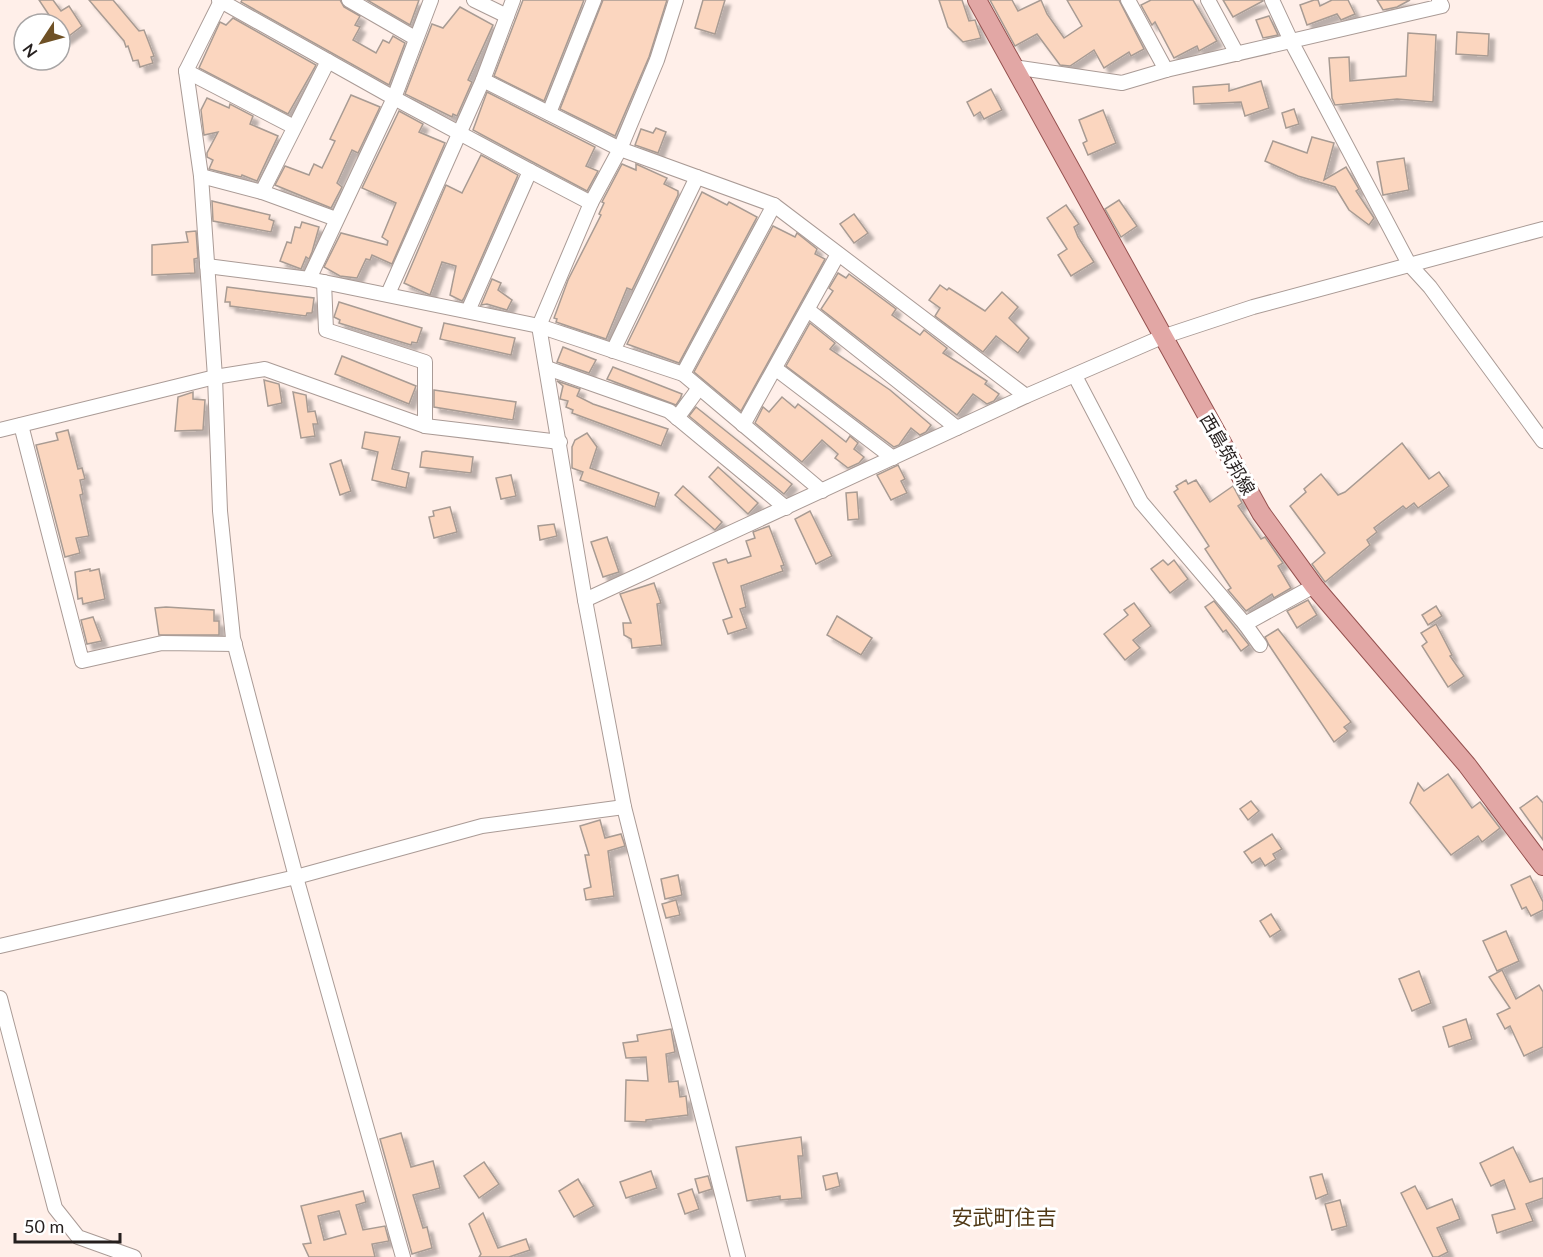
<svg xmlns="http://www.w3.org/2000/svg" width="1543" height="1257" font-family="Lato,'Noto Sans JP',sans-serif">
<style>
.building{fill:#fbd6bf;stroke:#a89b93;stroke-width:1.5;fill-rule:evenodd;filter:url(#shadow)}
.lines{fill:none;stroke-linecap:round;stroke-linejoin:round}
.minor-casing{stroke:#aa9b96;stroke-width:16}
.major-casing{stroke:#94514f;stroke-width:20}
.minor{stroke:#fff;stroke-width:14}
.major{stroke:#e2a7a5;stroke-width:18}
.labels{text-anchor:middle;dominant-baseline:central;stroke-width:6;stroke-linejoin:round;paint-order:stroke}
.street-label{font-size:18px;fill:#251f1e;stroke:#fff}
.quarter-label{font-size:21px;fill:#503815;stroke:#fff}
</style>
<defs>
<filter id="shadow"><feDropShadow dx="5.5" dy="5.5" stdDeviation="1.5" flood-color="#0004"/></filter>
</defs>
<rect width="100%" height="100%" fill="#ffefe9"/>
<g class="building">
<polygon points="39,0 53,0 61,11 69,6 82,26 65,39 60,31 60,24 55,24"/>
<polygon points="89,0 113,0 139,31 144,30 154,56 151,57 153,63 140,67 138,60 133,61 128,46 126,47 124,41"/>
<polygon points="242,0 340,0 344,7 360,16 355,25 360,27 353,40 376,53 383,40 389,43 393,36 405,43 389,85 241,2"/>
<polygon points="367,0 419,0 410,25"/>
<polygon points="523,0 584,0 544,101 494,76"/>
<polygon points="603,0 667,0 649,57 615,136 560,109"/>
<polygon points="703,0 725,0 715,34 695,28"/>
<polygon points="939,0 962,0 969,21 975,20 981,38 963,42 948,27"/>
<polygon points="990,0 1012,0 1018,11 1041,0 1047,14 1064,38 1082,26 1067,0 1119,0 1144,49 1131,56 1129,52 1104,68 1094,50 1070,66 1060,65 1037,34 1015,46"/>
<polygon points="1151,0 1193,0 1217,41 1199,51 1197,46 1174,58 1155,22 1152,25 1141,5"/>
<polygon points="1223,0 1263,0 1263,1 1233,17"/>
<polygon points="1314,0 1318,0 1320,6 1332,0 1348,0 1355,14 1341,20 1337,14 1307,25 1300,5"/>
<polygon points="1377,0 1410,0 1397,7 1383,10"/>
<polygon points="460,7 493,25 468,80 472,82 457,116 453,114 452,117 405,94 432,24 443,28"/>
<polygon points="1269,16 1278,35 1263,38 1256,20"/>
<polygon points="233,18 316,65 288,114 199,68 220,22 226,25"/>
<polygon points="1457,32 1489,34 1488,56 1456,54"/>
<polygon points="1408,33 1436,35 1433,102 1397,99 1335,105 1332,98 1329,58 1349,57 1350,81 1406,76"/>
<polygon points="1261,81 1269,108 1245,116 1241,102 1194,104 1193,87 1229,84 1229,91"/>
<polygon points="991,89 1002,110 984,119 980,112 974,116 967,102"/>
<polygon points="487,92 595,147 586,166 598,171 587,191 473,130"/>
<polygon points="351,95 380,107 358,153 352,150 337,183 342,187 331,208 275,185 285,166 309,175 314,164 322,168 335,141 330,139"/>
<polygon points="207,98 229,108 230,104 253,116 250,124 278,136 257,181 242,175 241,177 209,169 213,160 207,157 207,153 218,132 204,135 201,110"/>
<polygon points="1294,109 1299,124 1286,128 1282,113"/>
<polygon points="1103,110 1116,143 1088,155 1083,143 1087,141 1079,120"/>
<polygon points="399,111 423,124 419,132 445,143 392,264 372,255 370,260 366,259 357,278 340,276 324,267 341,233 387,245 388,241 382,237 396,203 362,188"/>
<polygon points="656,128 666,132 658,153 635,145 641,129 653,133"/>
<polygon points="1312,137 1334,143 1324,180 1346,167 1359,189 1356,191 1374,218 1369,225 1349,210 1335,187 1298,176 1265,161 1273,141 1307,153"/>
<polygon points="481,155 518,175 464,298 462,301 450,295 456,266 442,262 430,295 404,283 446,185 462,193"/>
<polygon points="1404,158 1409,190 1383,195 1377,162"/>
<polygon points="622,164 636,170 636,164 667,178 664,184 678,191 678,195 632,290 627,288 606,339 556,322 557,319 554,318 568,280 601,215 599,214 604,203 602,202"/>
<polygon points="702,192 727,205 729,202 757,217 679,363 627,344"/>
<polygon points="1119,200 1137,226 1121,237 1105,209"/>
<polygon points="212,201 270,215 269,219 274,221 271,232 213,221"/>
<polygon points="1066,205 1079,224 1074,227 1078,237 1094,262 1071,276 1058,255 1067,249 1047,218"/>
<polygon points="854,214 868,233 854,243 840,224"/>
<polygon points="302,222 319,227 312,252 309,259 306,257 301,269 280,261 287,242 291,243 295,227 300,228"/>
<polygon points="773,226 795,237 797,233 817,249 815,254 825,259 741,411 694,372"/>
<polygon points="196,231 198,258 194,259 195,273 152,275 152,245 188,242 186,232"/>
<polygon points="838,273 846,278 849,274 896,309 892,315 920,335 924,330 947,348 943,353 987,381 985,384 999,394 994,401 987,404 973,394 957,415 821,309 833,291 829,288"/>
<polygon points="492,279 501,283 498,290 512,300 507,310 487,304 481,305"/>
<polygon points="940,285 947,290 949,288 985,311 1002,292 1018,307 1009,318 1029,338 1018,353 996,336 983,352 935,316 940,308 929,300"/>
<polygon points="227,287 314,298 312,313 307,313 306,316 230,306 230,302 225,302"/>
<polygon points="339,302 422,328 417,343 412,342 411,345 339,323 340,320 334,317"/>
<polygon points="444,323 515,338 511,355 440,339"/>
<polygon points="810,323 835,343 830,349 890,390 931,425 926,432 920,435 911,428 899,445 894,447 786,366"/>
<polygon points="563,347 596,360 589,373 557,362"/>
<polygon points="342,356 416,386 409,404 335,374"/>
<polygon points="613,367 682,394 680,399 676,405 607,379"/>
<polygon points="264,380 279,384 282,403 268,406"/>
<polygon points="557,381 580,389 577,396 593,404 668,429 661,446 572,413 573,410 566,407 568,401 560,399 563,386"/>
<polygon points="434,390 516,402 513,420 434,407"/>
<polygon points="193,392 193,399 205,400 203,430 175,431 178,397"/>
<polygon points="293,392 306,395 308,412 315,411 318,424 313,424 315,436 301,438"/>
<polygon points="782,397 795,408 798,404 846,442 850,436 858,443 854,449 864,457 859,463 848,468 835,458 838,454 822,440 802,462 755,423 763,407 769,412"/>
<polygon points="696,407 792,484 784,494 689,416"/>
<polygon points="68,430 78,469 82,468 85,479 80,480 83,494 80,495 89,536 76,538 80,553 65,557 36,445 58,440 56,433"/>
<polygon points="365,432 400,437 392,469 409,473 406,488 372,480 378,452 362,448"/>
<polygon points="587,433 597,447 590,468 659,493 655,507 580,480 583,472 572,468 572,447 575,440"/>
<polygon points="1402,443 1429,479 1439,472 1449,486 1418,508 1414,503 1406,509 1403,506 1374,528 1377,532 1367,540 1370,545 1325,582 1312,564 1325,553 1290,506 1306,492 1304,489 1321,474 1338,495 1345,492"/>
<polygon points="426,451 473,457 471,473 420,467 422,452"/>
<polygon points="341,460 351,491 340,495 330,464"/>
<polygon points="898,465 905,479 901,481 907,493 891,500 877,475"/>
<polygon points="718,467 758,503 748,514 709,477"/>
<polygon points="511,475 516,496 501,499 496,478"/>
<polygon points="1186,480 1188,484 1196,480 1210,502 1233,486 1242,503 1238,506 1261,539 1265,537 1283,563 1278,566 1291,588 1274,598 1272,594 1246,611 1228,590 1231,588 1205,549 1209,546 1174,492 1178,489 1176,486"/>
<polygon points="683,486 722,522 715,530 675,495"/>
<polygon points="857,492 859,519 848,520 846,493"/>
<polygon points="450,507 457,532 434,538 429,517 434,516 433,511"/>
<polygon points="810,511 832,556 816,564 795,519"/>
<polygon points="554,524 557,536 540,540 538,526"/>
<polygon points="769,526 784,565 781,566 783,571 741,586 746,607 740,609 747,628 728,634 723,620 732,617 713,563 726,559 728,563 751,556 746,541 755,538 753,532"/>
<polygon points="607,537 619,572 603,577 591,542"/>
<polygon points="1163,560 1168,565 1174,560 1188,579 1170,593 1151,569"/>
<polygon points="90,569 90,571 99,569 105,599 83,604 82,598 78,599 75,572"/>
<polygon points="654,583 661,603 657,604 662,645 632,648 631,639 624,635 623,623 631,623 620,594"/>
<polygon points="1308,600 1317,615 1297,628 1287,611"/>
<polygon points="1214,601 1249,645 1241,651 1226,630 1223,632 1205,607"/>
<polygon points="1134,603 1151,626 1133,640 1140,648 1125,660 1104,634 1128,615 1124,610"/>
<polygon points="1436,606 1442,616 1428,625 1422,615"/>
<polygon points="166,607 214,610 214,621 219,621 219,635 159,635 155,608"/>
<polygon points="837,616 872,638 861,655 827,635"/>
<polygon points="93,617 102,641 87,644 81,620"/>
<polygon points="1436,624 1452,655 1450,656 1464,676 1448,687 1422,646 1427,642 1421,633"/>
<polygon points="1278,629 1351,722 1344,727 1348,731 1334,742 1269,645 1265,637"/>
<polygon points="1448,774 1472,808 1480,802 1500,828 1482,842 1478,836 1451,855 1410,803 1418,783 1424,791"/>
<polygon points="1537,796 1543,803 1543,840 1520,808"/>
<polygon points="1251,801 1259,811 1248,820 1240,809"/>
<polygon points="600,820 605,838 621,834 625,846 608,851 614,896 586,900 584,889 591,887 585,855 589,855 580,826"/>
<polygon points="1272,834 1282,849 1273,854 1276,859 1265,866 1260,858 1252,863 1244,852"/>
<polygon points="678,875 682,895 665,899 661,879"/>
<polygon points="1530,876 1543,902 1543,910 1531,916 1526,907 1522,909 1511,885"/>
<polygon points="676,900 680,915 666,918 662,904"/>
<polygon points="1271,914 1281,930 1270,937 1260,921"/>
<polygon points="1506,931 1519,961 1497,971 1483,941"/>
<polygon points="1502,970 1516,999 1539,985 1543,992 1543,1047 1524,1056 1510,1026 1505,1029 1497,1014 1510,1008 1489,977"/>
<polygon points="1419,971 1431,1003 1412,1011 1399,979"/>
<polygon points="1466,1019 1472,1039 1449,1047 1443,1027"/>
<polygon points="671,1029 675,1052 666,1054 669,1082 678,1081 680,1097 686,1096 688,1115 646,1120 646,1122 625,1121 626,1080 648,1081 646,1057 626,1058 623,1043 638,1041 637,1035"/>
<polygon points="401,1133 411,1167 433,1161 440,1188 413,1195 423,1228 427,1227 432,1248 412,1254 380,1139"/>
<polygon points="801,1137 803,1156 798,1156 802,1198 780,1200 780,1196 747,1201 736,1147"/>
<polygon points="1513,1147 1530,1182 1543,1178 1543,1198 1526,1204 1533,1221 1497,1233 1492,1215 1515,1209 1504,1180 1491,1186 1480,1163"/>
<polygon points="484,1162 499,1184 479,1198 464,1176"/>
<polygon points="651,1171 657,1188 626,1198 620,1182"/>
<polygon points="837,1173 840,1186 826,1190 823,1176"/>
<polygon points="1322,1174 1328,1194 1316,1199 1310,1177"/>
<polygon points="708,1176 712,1189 699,1193 695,1179"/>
<polygon points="578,1179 594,1206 574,1217 559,1191"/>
<polygon points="1415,1186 1427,1209 1452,1199 1460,1219 1437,1228 1448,1252 1438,1257 1433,1257 1401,1193"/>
<polygon points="692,1189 699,1209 685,1214 678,1194"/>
<path d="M363,1191l3,11 -10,3 7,25 22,-4 4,15 -17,3 3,13h-66l-6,-13 8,-1 -10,-37zM339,1211l7,23 -22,6 -6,-24z"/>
<polygon points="1340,1200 1347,1226 1332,1230 1325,1204"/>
<polygon points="483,1213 498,1248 526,1239 530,1250 509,1257 479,1257 481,1254 469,1224"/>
</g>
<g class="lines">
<defs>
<g id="minor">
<polyline points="219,0 394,98 530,171 468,311"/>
<polyline points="349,0 415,38"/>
<polyline points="474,0 507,16 513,0"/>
<polyline points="676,0 657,60 620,149 591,203 539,326 585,600 624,807 738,1257"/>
<polyline points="1128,0 1166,70"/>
<polyline points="1208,0 1237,54"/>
<polyline points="1272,0 1292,43 1409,264 1430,287 1543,441"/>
<polyline points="221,1 186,71 201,176 215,377 220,511 233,638 296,877 403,1257"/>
<polyline points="507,16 483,80 620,149 774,205 1026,396"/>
<polyline points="1013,67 1122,83 1166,70 1442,6 1439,0"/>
<polyline points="186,71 294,127"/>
<polyline points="549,113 594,0"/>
<polyline points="530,171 591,203"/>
<polyline points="201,176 262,192 336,219"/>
<polyline points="262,192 328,61"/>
<polyline points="207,266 309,279 539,326 683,374 822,491"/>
<polyline points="309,279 394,98 431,0"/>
<polyline points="324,282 326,330 425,362 425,426"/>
<polyline points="388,294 483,80"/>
<polyline points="808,310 957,428"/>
<polyline points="613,351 697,177"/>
<polyline points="547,368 669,411 786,508"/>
<polyline points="776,369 893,458"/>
<polyline points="683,374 774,205"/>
<polyline points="1075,376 1141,502 1245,624 1260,645"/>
<polyline points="677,418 699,388"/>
<polyline points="21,425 82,661 162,643 235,644"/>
<polyline points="743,425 838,254"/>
<polyline points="0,430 215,377 265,369 425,426 560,442"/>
<polyline points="585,600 1026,396 1162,337 1253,307 1543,229"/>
<polyline points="1245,624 1314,586"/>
<polyline points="0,946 296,877 482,826 624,807"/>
<polyline points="0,998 55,1208 78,1237 134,1257"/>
</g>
<polyline id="major" points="977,0 1261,513 1314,586 1467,765 1543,866"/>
</defs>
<use href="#minor" class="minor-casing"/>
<use href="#major" class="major-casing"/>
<use href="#minor" class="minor"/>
<use href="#major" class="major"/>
</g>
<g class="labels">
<g class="street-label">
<text transform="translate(1228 454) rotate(60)">西島筑邦線</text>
</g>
<g class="quarter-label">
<text x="1004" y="1216">安武町住吉</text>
</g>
</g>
<g transform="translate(42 42) rotate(234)"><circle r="28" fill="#ffffff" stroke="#a8a5a5" stroke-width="1.5"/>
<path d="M0-4.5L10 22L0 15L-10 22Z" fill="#6f5126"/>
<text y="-9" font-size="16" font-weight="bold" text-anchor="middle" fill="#251f1e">N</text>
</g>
<path d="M15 1233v9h105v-9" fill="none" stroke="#251f1e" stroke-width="3"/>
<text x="24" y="1233" font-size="18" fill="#251f1e" stroke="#ffffff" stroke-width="4.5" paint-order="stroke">50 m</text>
</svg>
